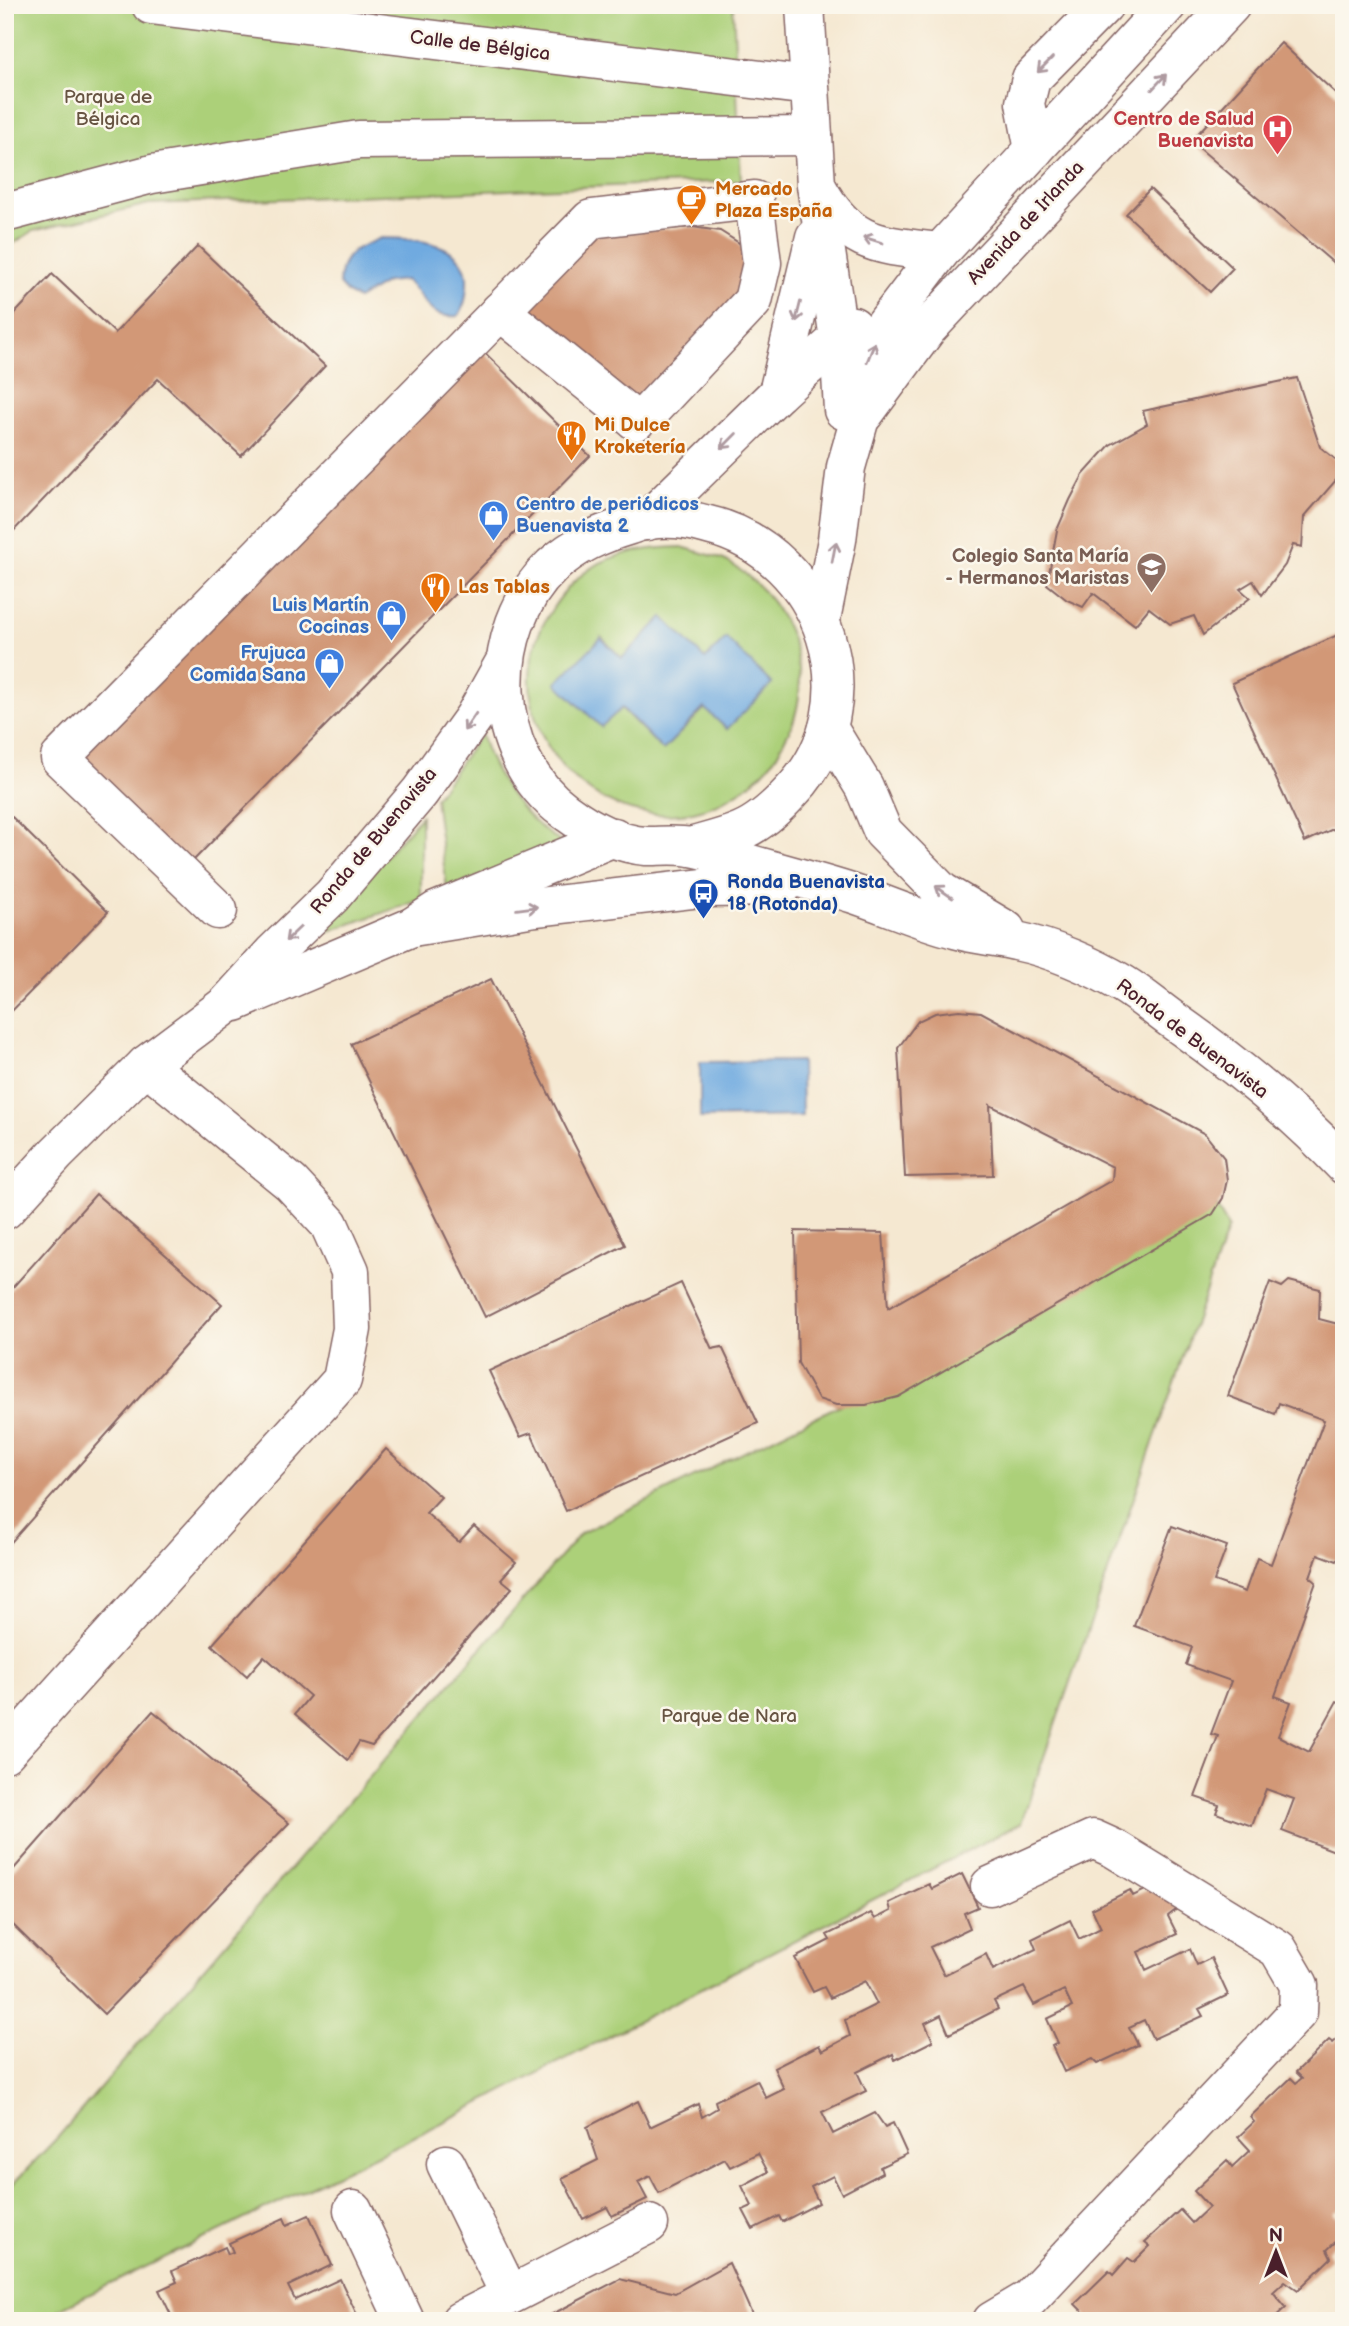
<svg xmlns="http://www.w3.org/2000/svg" width="1349" height="2326" font-family="'Balsamiq Sans',sans-serif">
<style>
.green{fill:#acd079;stroke:#7b7852;stroke-width:2;fill-rule:evenodd}
.water{fill:#6faae0;stroke:#5c6486;stroke-width:2}
.building{fill:#d29877}
.lines{fill:none;stroke-linecap:round;stroke-linejoin:round}
.minor-casing{stroke:#866565;stroke-width:41}
.minor{stroke:#fff;stroke-width:38}
.oneway{stroke:#ae9aa0}
.labels{text-anchor:middle;dominant-baseline:central;stroke-width:5;stroke-linejoin:round;paint-order:stroke}
.street-label{font-size:19px;fill:#4a1f2b;stroke:#fbf7ec}
.park-label{font-size:19px;fill:#675442;stroke:#fbf7ec}
.health-label{font-size:19px;font-weight:bold;fill:#be3a42;stroke:#fbf7ec;text-anchor:end}
.food-label{font-size:19px;font-weight:bold;fill:#c56008;stroke:#fbf7ec;text-anchor:start}
.shop-label{font-size:19px;font-weight:bold;fill:#366cbe;stroke:#fbf7ec;text-anchor:end}
.education-label{font-size:19px;font-weight:bold;fill:#785e54;stroke:#fbf7ec;text-anchor:end}
.transit-label{font-size:19px;font-weight:bold;fill:#164399;stroke:#fbf7ec;text-anchor:start}
</style>
<rect width="100%" height="100%" fill="#fbf7ec"/>
<filter id="ink" filterUnits="userSpaceOnUse"><feTurbulence type="fractalNoise" baseFrequency=".0143" numOctaves="2"/><feDisplacementMap in="SourceGraphic" scale="14" xChannelSelector="R" yChannelSelector="G"/><feConvolveMatrix kernelMatrix="1 2 1 2 8 2 1 2 1" color-interpolation-filters="sRGB"/></filter>
<filter id="wash" filterUnits="userSpaceOnUse"><feTurbulence type="fractalNoise" baseFrequency=".00686" numOctaves="4" result="noise"/><feDisplacementMap in="SourceGraphic" scale="28" xChannelSelector="R" yChannelSelector="G"/><feGaussianBlur stdDeviation="1.57" result="paint"/><feColorMatrix in="noise" values="0 0 0 0 0 0 0 0 0 0 0 0 0 0 0 0 0 1.4 0 .05"/><feComposite in="paint" operator="in"/></filter>
<g filter="url(#wash)">
<rect width="100%" height="100%" fill="#f5e8d1"/>
<g class="green">
<polygon points="5,5 733,5 741,181 149,204 33,231 5,249"/>
<path d="M682,547c15,5 33,8 46,15 52,31 84,94 67,154 -2,10 -9,20 -13,29 -13,28 -38,45 -65,59 -24,11 -52,13 -78,8 -90,-20 -140,-121 -88,-201 12,-19 29,-38 49,-48 27,-13 53,-15 82,-16zM602,638l20,20 84,1 21,-20v90l-22,-21 -42,42 -42,-42z"/>
<path d="M481,734c14,47 42,84 84,111l-118,44 -12,-91z"/>
<polygon points="421,816 421,900 323,933 321,929"/>
<polygon points="1208,1192 1228,1227 1021,1823 428,2130 61,2308 47,2321 5,2321 5,2192 58,2137 581,1533 894,1378"/>
</g>
<g class="water">
<path d="M381,238c30,0 90,3 86,47 -1,13 -2,21 -9,31 -35,3 -31,-20 -53,-36l-18,2 -29,17 -11,-6 -8,-9c2,-32 15,-34 42,-46z"/>
<polygon points="663,617 705,659 726,638 772,684 727,729 704,708 663,750 622,708 601,727 556,683 601,638 622,658"/>
<polygon points="801,1061 802,1116 700,1118 700,1062"/>
</g>
<g id="blocks">
<g class="building">
<polygon points="1281,43 1344,101 1344,272 1191,141"/>
<polygon points="1150,189 1233,268 1210,292 1126,214"/>
<polygon points="692,227 720,231 739,243 750,262 752,285 634,415 511,306 584,236"/>
<polygon points="198,246 325,366 241,456 158,379 5,540 5,324 52,274 115,333"/>
<polygon points="479,347 590,456 188,866 76,758"/>
<polygon points="1297,378 1320,447 1344,466 1344,471 1304,517 1302,547 1293,545 1285,565 1262,595 1253,581 1240,589 1250,598 1203,635 1194,616 1170,624 1149,608 1135,625 1093,593 1083,607 1067,600 1047,584 1057,530 1070,500 1083,475 1110,445 1147,424 1143,411"/>
<polygon points="1344,632 1344,824 1305,842 1232,683"/>
<polygon points="12,817 108,912 5,1018 5,824"/>
<polygon points="491,979 625,1245 485,1317 351,1044"/>
<polygon points="959,1010 981,1012 1205,1134 1224,1158 1227,1180 1223,1198 1213,1214 898,1397 866,1405 836,1405 818,1399 798,1363 795,1231 883,1233 888,1308 1112,1180 1113,1167 990,1105 993,1175 905,1177 898,1048 918,1021 935,1013"/>
<polygon points="96,1194 222,1304 5,1549 5,1296"/>
<polygon points="1289,1281 1320,1289 1319,1319 1342,1325 1344,1320 1344,1549 1337,1561 1318,1554 1310,1577 1316,1582 1275,1696 1291,1702 1278,1736 1309,1752 1337,1701 1344,1705 1344,1834 1337,1852 1282,1831 1294,1799 1266,1789 1252,1826 1216,1813 1219,1805 1195,1797 1218,1736 1211,1734 1231,1681 1186,1665 1192,1647 1134,1626 1172,1526 1227,1546 1214,1581 1245,1592 1257,1558 1271,1564 1324,1420 1279,1403 1275,1414 1228,1396 1270,1282 1282,1287"/>
<polygon points="681,1283 712,1349 722,1347 758,1423 566,1511 531,1433 520,1437 489,1371"/>
<polygon points="386,1449 441,1497 426,1513 459,1542 474,1526 516,1562 501,1579 512,1588 372,1746 359,1742 348,1760 295,1714 310,1696 264,1656 247,1676 212,1645"/>
<polygon points="153,1711 289,1823 104,2014 5,1917 5,1879"/>
<polygon points="962,1874 978,1907 964,1913 970,1928 930,1947 944,1975 986,1954 993,1970 1036,1949 1032,1939 1070,1920 1079,1939 1101,1928 1092,1909 1130,1890 1133,1896 1164,1881 1177,1909 1168,1916 1177,1934 1138,1952 1146,1970 1190,1949 1197,1965 1211,1958 1228,1995 1199,2009 1203,2016 1153,2039 1144,2020 1129,2027 1138,2045 1097,2064 1092,2059 1064,2072 1052,2046 1058,2043 1047,2019 1072,2007 1064,1990 1034,2005 1024,1987 994,2001 998,2009 949,2034 941,2015 925,2023 933,2041 895,2060 893,2054 857,2072 866,2091 822,2112 833,2134 875,2113 885,2127 893,2123 907,2154 880,2167 882,2173 842,2194 833,2176 811,2187 819,2203 782,2222 779,2216 753,2229 743,2210 752,2206 742,2186 768,2172 758,2153 730,2167 725,2159 659,2193 650,2176 638,2182 647,2199 612,2216 607,2207 583,2219 562,2178 598,2160 587,2127 638,2101 650,2127 698,2104 702,2117 717,2108 715,2101 757,2080 766,2098 784,2089 774,2068 819,2045 822,2051 850,2036 845,2020 877,2004 865,1981 830,1998 824,1987 813,1992 795,1958 830,1940 827,1935 871,1913 875,1919 891,1911 889,1903 929,1884 932,1889"/>
<polygon points="1344,2033 1344,2206 1334,2213 1344,2223 1344,2234 1327,2250 1331,2258 1298,2290 1285,2281 1273,2292 1286,2307 1271,2321 1082,2321 1087,2316 1075,2304 1109,2271 1113,2275 1128,2258 1134,2262 1150,2246 1145,2242 1180,2210 1192,2223 1209,2207 1194,2191 1227,2160 1232,2167 1250,2150 1238,2137 1254,2122 1250,2117 1291,2078 1296,2083 1302,2078 1296,2072 1329,2040 1333,2043"/>
<polygon points="309,2215 332,2265 288,2286 295,2300 340,2279 360,2321 174,2321 159,2290 177,2282 172,2271 225,2247 228,2254 233,2252 229,2243 284,2218 287,2225"/>
<polygon points="729,2263 755,2321 539,2321 620,2279 675,2293"/>
</g>
</g>
</g>
<g filter="url(#ink)">
<use href="#blocks" fill-opacity="0" stroke="#866565" stroke-width="2"/>
<g class="lines">
<defs>
<g id="minor">
<polyline points="151,5 809,86"/>
<polyline points="805,5 816,185 839,339 843,410"/>
<polyline points="1034,150 1025,103 1031,79 1104,5"/>
<path d="M817,187c32,59 61,58 123,65"/>
<polyline points="5,213 152,174 359,140 813,136"/>
<polyline points="500,311 636,421"/>
<polyline points="778,393 815,237"/>
<polyline points="864,414 927,329 1231,5"/>
<polyline points="647,521 778,393 853,326"/>
<polyline points="821,619 837,540 846,467 860,418 868,357 880,331 940,252 1167,5"/>
<polyline points="828,728 864,787 883,832 942,892 1006,930"/>
<path d="M690,847c17,-5 35,-9 51,-16 19,-8 35,-23 49,-38 87,-89 35,-240 -82,-268 -25,-7 -53,-9 -78,0 -30,9 -55,20 -78,41 -67,64 -64,189 13,245 23,17 52,33 81,35 15,0 30,-2 45,1 14,2 29,8 42,12 40,12 81,22 121,35 33,11 66,26 101,35 20,6 41,7 61,12 35,7 77,25 107,43 18,11 34,25 51,37 61,43 119,90 170,144"/>
<polyline points="218,910 60,758 591,219 754,200 762,263 753,301 650,411"/>
<polyline points="412,927 529,908 702,888 782,887"/>
<polyline points="235,1002 412,927 436,911 614,837"/>
<polyline points="5,1210 56,1154 146,1065 226,1005 273,953 332,896 420,792 474,717 503,665"/>
<polyline points="5,1753 342,1380 352,1329 350,1271 329,1224 291,1183 146,1065"/>
<polyline points="990,1886 1093,1839 1115,1849 1278,1949 1299,1985 1298,2012 1029,2299 992,2321"/>
<polyline points="446,2164 510,2295"/>
<polyline points="353,2210 405,2321"/>
<polyline points="460,2321 649,2224"/>
</g>
</defs>
<use href="#minor" class="minor-casing"/>
<use href="#minor" class="minor"/>
</g>
<defs><path id="oneway-shaft" d="M-6 0H5M1.5-3L5.5 0L1.5 3" fill="none" stroke-width="1.6" stroke-linecap="round" stroke-linejoin="round" transform="scale(1.75)"/></defs>
<g class="oneway">
<use href="#oneway-shaft" transform="translate(1045 65) rotate(135)"/>
<use href="#oneway-shaft" transform="translate(1159 82) rotate(-47)"/>
<use href="#oneway-shaft" transform="translate(873 240) rotate(-163)"/>
<use href="#oneway-shaft" transform="translate(798 312) rotate(104)"/>
<use href="#oneway-shaft" transform="translate(871 352) rotate(-68)"/>
<use href="#oneway-shaft" transform="translate(729 441) rotate(135)"/>
<use href="#oneway-shaft" transform="translate(834 552) rotate(-79)"/>
<use href="#oneway-shaft" transform="translate(470 722) rotate(124)"/>
<use href="#oneway-shaft" transform="translate(944 892) rotate(-145)"/>
<use href="#oneway-shaft" transform="translate(527 908) rotate(-8)"/>
<use href="#oneway-shaft" transform="translate(293 934) rotate(136)"/>
</g>
</g>
<defs>
<symbol id="hospital-pin" viewBox="-11 -11 22 30"><path d="M0 17L-7.5 6A9.5 9.5 0 1 1 7.5 6Z" fill="#e0444e" stroke="#fbf7ec"/><path d="M-5-5h3v3.5h4V-5h3V5h-3V1.5h-4V5h-3Z" fill="#fff"/></symbol>
<symbol id="cafe-pin" viewBox="-11 -11 22 30"><path d="M0 17L-7.5 6A9.5 9.5 0 1 1 7.5 6Z" fill="#e8710a" stroke="#fbf7ec"/><path d="M-5.5-4.5H6V0H3Q3 3.5 0 3.5H-2.5Q-5.5 3.5-5.5 0ZM3-3.2v2h1.7v-2ZM-6 4.5H4V6H-6Z" fill="#fff"/></symbol>
<symbol id="restaurant-pin" viewBox="-11 -11 22 30"><path d="M0 17L-7.5 6A9.5 9.5 0 1 1 7.5 6Z" fill="#e8710a" stroke="#fbf7ec"/><path d="M-5-6h1v4h1v-4h1v4h1v-4h1v5L-1.5 .5V6h-2V.5L-5-1ZM5-6V6H3V1.5H1.5Q1.5-4 5-6Z" fill="#fff"/></symbol>
<symbol id="shop-pin" viewBox="-11 -11 22 30"><path d="M0 17L-7.5 6A9.5 9.5 0 1 1 7.5 6Z" fill="#3f7fe0" stroke="#fbf7ec"/><path d="M-5-2.5h2.3a2.7 3.5 0 0 1 5.4 0H5L5.5 6h-11ZM-1.5-2.5h3a1.5 2.3 0 0 0-3 0Z" fill="#fff"/></symbol>
<symbol id="school-pin" viewBox="-11 -11 22 30"><path d="M0 17L-7.5 6A9.5 9.5 0 1 1 7.5 6Z" fill="#8d6e63" stroke="#fbf7ec"/><path d="M0-5L7-2L0 1L-7-2ZM-4 1L0 2.5L4 1V4Q0 6-4 4Z" fill="#fff"/></symbol>
<symbol id="bus-pin" viewBox="-11 -11 22 30"><path d="M0 17L-7.5 6A9.5 9.5 0 1 1 7.5 6Z" fill="#1a4fb4" stroke="#fbf7ec"/><path d="M-5-6H5V4H4V6H2V4H-2V6H-4V4H-5ZM-3.5-4V0h7V-4ZM-3.5 1.2v1.5H-2V1.2ZM2 1.2v1.5H3.5V1.2Z" fill="#fff"/></symbol>
</defs>
<g fill-rule="evenodd">
<use href="#hospital-pin" x="1260" y="112" width="35" height="47"/>
<use href="#cafe-pin" x="674" y="182" width="35" height="47"/>
<use href="#restaurant-pin" x="554" y="418" width="35" height="47"/>
<use href="#shop-pin" x="476" y="498" width="35" height="47"/>
<use href="#school-pin" x="1134" y="550" width="35" height="47"/>
<use href="#restaurant-pin" x="418" y="570" width="35" height="47"/>
<use href="#shop-pin" x="374" y="598" width="35" height="47"/>
<use href="#shop-pin" x="312" y="646" width="35" height="47"/>
<use href="#bus-pin" x="686" y="876" width="35" height="47"/>
</g>
<g class="labels">
<g class="street-label">
<text transform="translate(480 46) rotate(7)">Calle de Bélgica</text>
<text transform="translate(1026 223) rotate(-47)">Avenida de Irlanda</text>
<text transform="translate(374 841) rotate(-50)">Ronda de Buenavista</text>
<text transform="translate(1192 1039) rotate(37)">Ronda de Buenavista</text>
</g>
<g class="park-label">
<text x="108" y="97">Parque de<tspan x="108" dy="22">Bélgica</tspan></text>
<text x="729" y="1716">Parque de Nara</text>
</g>
<g class="health-label">
<text x="1254" y="119">Centro de Salud<tspan x="1254" dy="22">Buenavista</tspan></text>
</g>
<g class="food-label">
<text x="715" y="189">Mercado<tspan x="715" dy="22">Plaza España</tspan></text>
<text x="594" y="425">Mi Dulce<tspan x="594" dy="22">Kroketería</tspan></text>
<text x="458" y="587">Las Tablas</text>
</g>
<g class="shop-label">
<text x="516" y="504" text-anchor="start">Centro de periódicos<tspan x="516" dy="22">Buenavista 2</tspan></text>
<text x="369" y="605">Luis Martín<tspan x="369" dy="22">Cocinas</tspan></text>
<text x="306" y="653">Frujuca<tspan x="306" dy="22">Comida Sana</tspan></text>
</g>
<g class="education-label">
<text x="1129" y="556">Colegio Santa María<tspan x="1129" dy="22">- Hermanos Maristas</tspan></text>
</g>
<g class="transit-label">
<text x="727" y="882">Ronda Buenavista<tspan x="727" dy="22">18 (Rotonda)</tspan></text>
</g>
</g>
<rect width="1349" height="2326" fill="none" stroke="#fbf7ec" stroke-width="28"/>
<g transform="translate(1276 2252)" stroke="#fbf7ec" stroke-width="5" paint-order="stroke">
<path d="M0-5L12 26L0 18L-12 26Z" fill="#4a1f2b"/>
<text y="-10" font-size="19" font-weight="bold" text-anchor="middle" fill="#4a1f2b">N</text>
</g>
</svg>
